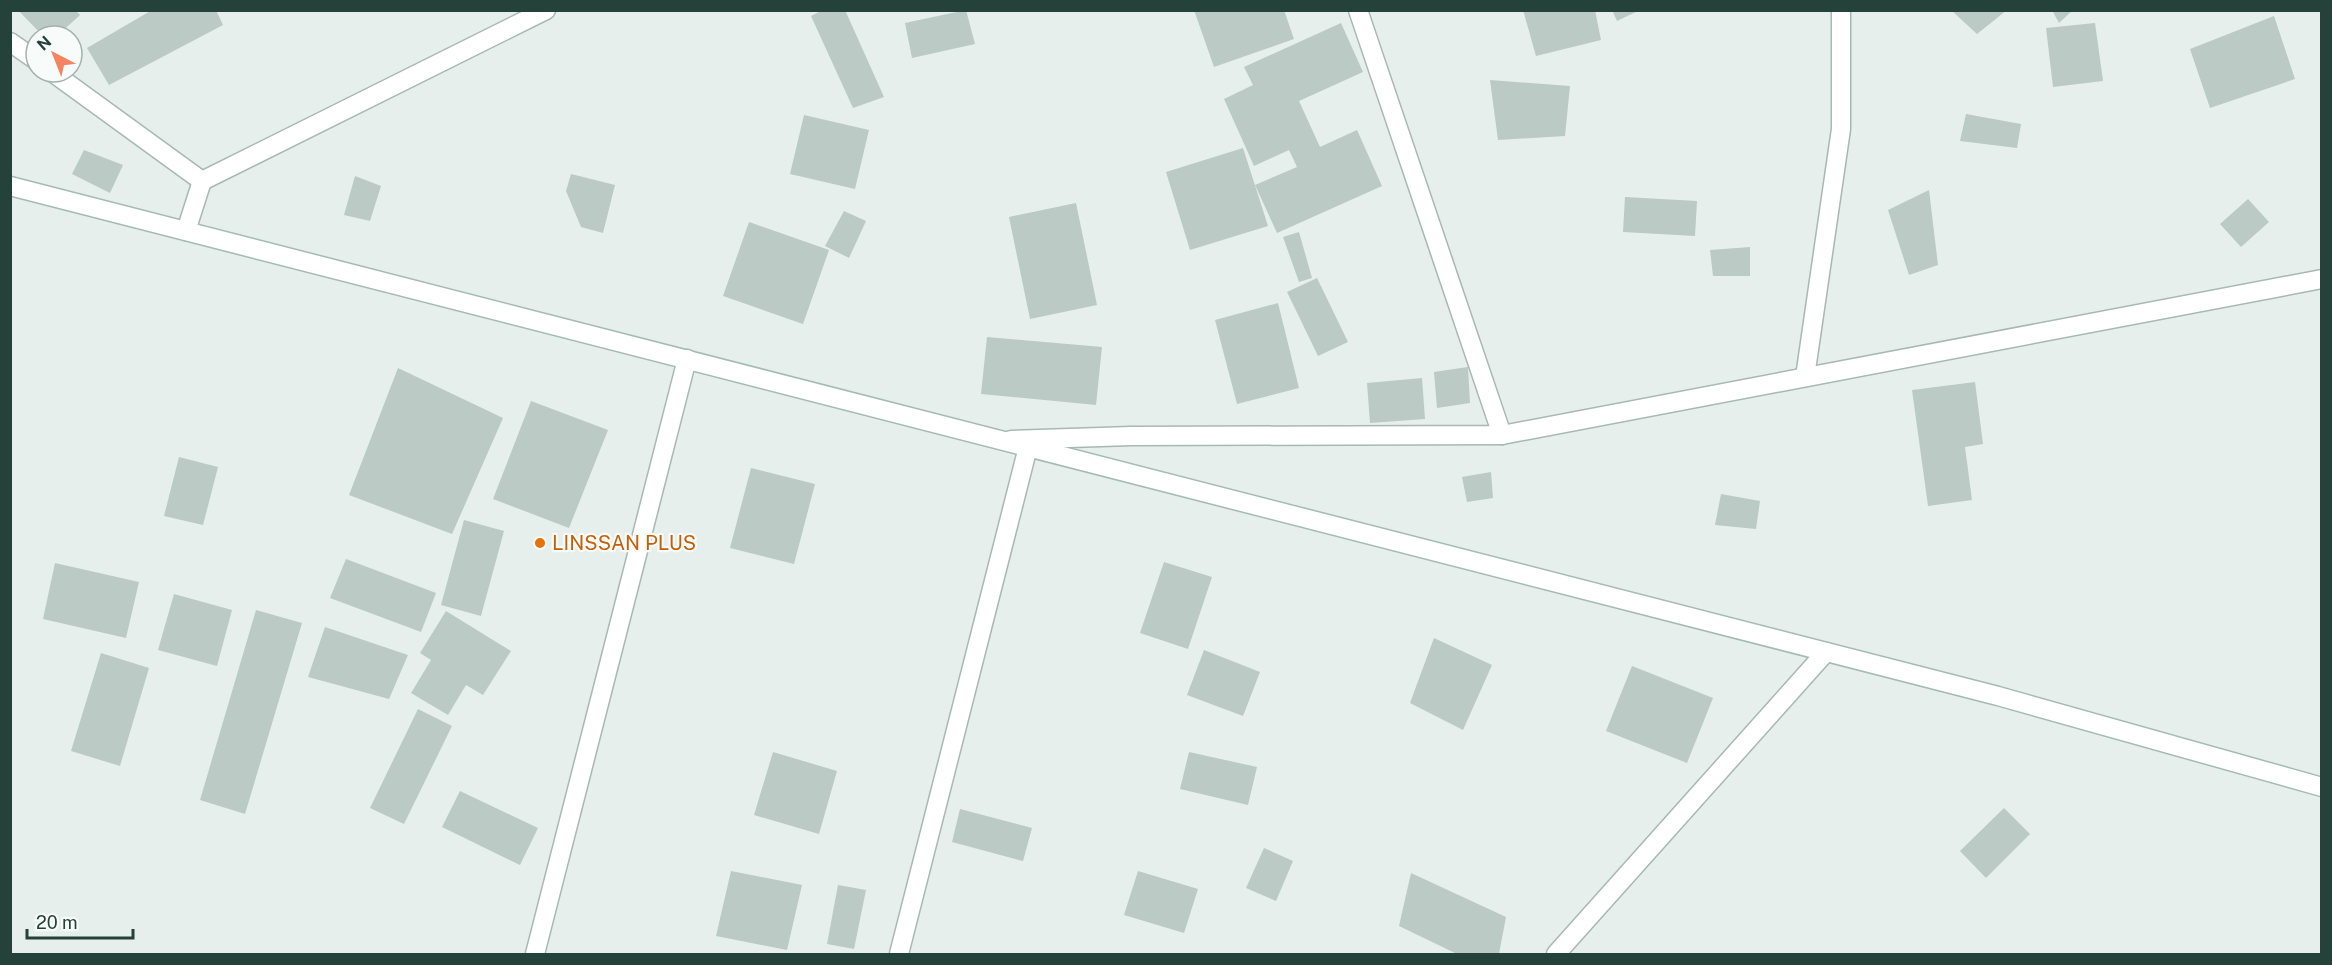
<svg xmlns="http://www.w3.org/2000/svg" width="2332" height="965" font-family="'Public Sans',sans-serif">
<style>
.building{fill:#bbcac4}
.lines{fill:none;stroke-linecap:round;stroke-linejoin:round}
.minor-casing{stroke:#a8b8b2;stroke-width:21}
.secondary-casing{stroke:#a4bbb3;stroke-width:21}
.minor{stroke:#fff;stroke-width:18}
.secondary{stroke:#fff;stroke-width:18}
.food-dot{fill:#e8710a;stroke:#f7fbf9;stroke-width:2}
.labels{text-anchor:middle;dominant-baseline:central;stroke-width:4.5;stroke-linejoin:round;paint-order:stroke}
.food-label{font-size:20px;fill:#c56008;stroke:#f7fbf9;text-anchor:start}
</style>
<rect width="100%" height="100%" fill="#e6efeb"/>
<g class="building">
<polygon points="18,10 75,10 80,15 57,36 43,36"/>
<polygon points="152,10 216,10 223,25 109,85 87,48"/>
<polygon points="823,10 845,10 884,97 853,108 811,16"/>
<polygon points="966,10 975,44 912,58 905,23"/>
<polygon points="1194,10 1284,10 1294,39 1214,67"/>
<polygon points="1523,10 1595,10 1601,40 1536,56"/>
<polygon points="1612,10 1640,10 1617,21"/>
<polygon points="1951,10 2007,10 1977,34"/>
<polygon points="2052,10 2073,10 2059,23"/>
<polygon points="2274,16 2295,79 2210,108 2190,49"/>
<polygon points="1341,23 1363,72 1299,101 1320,147 1357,130 1382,186 1277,233 1255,185 1297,167 1289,150 1254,166 1224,99 1253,85 1244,67"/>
<polygon points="2095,23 2103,81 2053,87 2046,28"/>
<polygon points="1490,80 1570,86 1565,136 1498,140"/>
<polygon points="1966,114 2021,124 2017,148 1960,141"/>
<polygon points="804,115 869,130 855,189 790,174"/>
<polygon points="1243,148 1268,226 1190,250 1166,172"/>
<polygon points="84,150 123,165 110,193 72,174"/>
<polygon points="571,174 615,185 603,233 581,227 566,191"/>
<polygon points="355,176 381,186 370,221 344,215"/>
<polygon points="1929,190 1938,265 1909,275 1888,210"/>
<polygon points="1625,197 1697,201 1695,236 1623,232"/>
<polygon points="2248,199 2269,222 2241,247 2220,224"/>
<polygon points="1076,203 1097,305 1030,319 1009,217"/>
<polygon points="844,211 866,221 849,258 825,246"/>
<polygon points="749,222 829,250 803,324 723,296"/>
<polygon points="1299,232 1312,278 1299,282 1283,237"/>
<polygon points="1750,247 1750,276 1713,276 1710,250"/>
<polygon points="1317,278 1348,342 1318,356 1287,292"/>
<polygon points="1278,303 1299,388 1237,404 1215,320"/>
<polygon points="987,337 1102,347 1096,405 981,394"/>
<polygon points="1468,367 1470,403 1437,408 1434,372"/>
<polygon points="398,368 503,418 452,534 349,495"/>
<polygon points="1422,378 1425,419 1370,423 1367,383"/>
<polygon points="1975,382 1983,444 1965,447 1972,500 1928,506 1912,390"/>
<polygon points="531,401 608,430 569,528 493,499"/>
<polygon points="179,457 218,467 203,525 164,516"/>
<polygon points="751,468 815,484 794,564 730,548"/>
<polygon points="1491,472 1493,498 1467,502 1462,477"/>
<polygon points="1721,494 1760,501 1756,529 1715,525"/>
<polygon points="464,520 504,531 481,616 441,605"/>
<polygon points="346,559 436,593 421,632 330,598"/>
<polygon points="1164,562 1212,577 1188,649 1140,633"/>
<polygon points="55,563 139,582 126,638 43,619"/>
<polygon points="174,594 232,610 217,666 158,650"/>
<polygon points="256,610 302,623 245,814 200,800"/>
<polygon points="446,611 511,651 483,695 466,685 448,715 411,693 431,660 420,653"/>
<polygon points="325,627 408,655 389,699 308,677"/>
<polygon points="1434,638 1492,665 1463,730 1410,703"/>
<polygon points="1204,650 1260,672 1243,716 1187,695"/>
<polygon points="101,653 149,668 120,766 71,751"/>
<polygon points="1632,666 1713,698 1687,763 1606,731"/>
<polygon points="418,709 452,726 404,824 370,808"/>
<polygon points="773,752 837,771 819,834 754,815"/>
<polygon points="1189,752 1257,767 1248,805 1180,789"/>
<polygon points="460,791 538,828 520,865 442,827"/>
<polygon points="2004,808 2030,834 1986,878 1960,851"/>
<polygon points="960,809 1032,828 1023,861 952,842"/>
<polygon points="1264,848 1293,861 1276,901 1246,888"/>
<polygon points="731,871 802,885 787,950 716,936"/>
<polygon points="1138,871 1198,889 1184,933 1124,915"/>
<polygon points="1411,873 1506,917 1499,954 1457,954 1399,926"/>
<polygon points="838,885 866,890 854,949 827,944"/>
</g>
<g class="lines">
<defs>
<g id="minor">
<polyline points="1358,10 1502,435"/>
<polyline points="10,42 36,60"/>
<polyline points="52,72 202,181 186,231"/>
<polyline points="202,181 546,10"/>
<polyline points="1805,377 1841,129 1841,10"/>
<polyline points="1011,440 1131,436 1502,435 2322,279"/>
<polyline points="535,954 687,359"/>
<polyline points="899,954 1028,447"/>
<polyline points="1556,954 1826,652"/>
</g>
<polyline id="secondary" points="10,186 1998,696 2322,787"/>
</defs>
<use href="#minor" class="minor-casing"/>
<use href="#secondary" class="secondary-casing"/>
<use href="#minor" class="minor"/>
<use href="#secondary" class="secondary"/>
</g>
<circle class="food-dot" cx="540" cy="543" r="6"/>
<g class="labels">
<g class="food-label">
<text x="552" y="543">LINSSAN PLUS</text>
</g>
</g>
<rect width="2332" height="965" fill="none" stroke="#24423a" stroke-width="24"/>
<g transform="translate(54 54) rotate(318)"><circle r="28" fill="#f7fbf9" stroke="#a3b1ad" stroke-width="1.5"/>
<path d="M0-4.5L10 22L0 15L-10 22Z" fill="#f4845f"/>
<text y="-9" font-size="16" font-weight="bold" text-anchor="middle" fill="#24423a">N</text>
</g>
<path d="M27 929v9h106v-9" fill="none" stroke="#24423a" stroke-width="3"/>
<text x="36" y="929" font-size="18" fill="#24423a" stroke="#f7fbf9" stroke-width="4.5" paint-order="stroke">20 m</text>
</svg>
